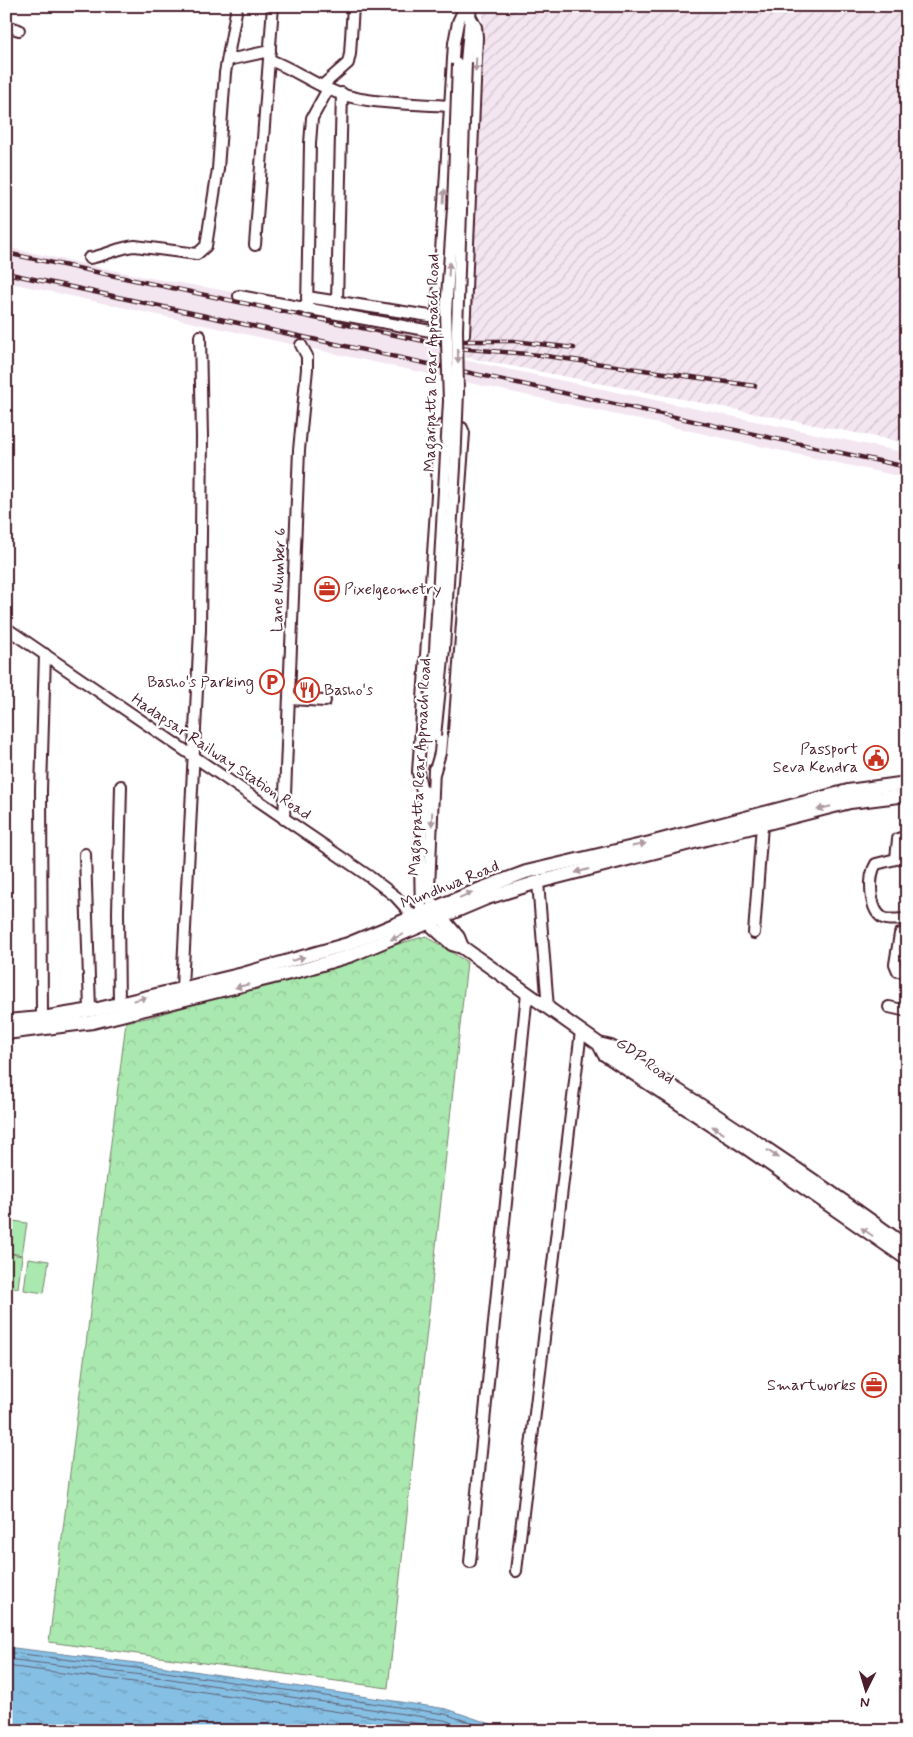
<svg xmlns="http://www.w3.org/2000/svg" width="913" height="1737" font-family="Mynerve,sans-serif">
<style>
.built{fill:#f3e6f1}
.industrial{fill:url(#industrial-furrows)}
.forest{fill:url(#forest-crowns);stroke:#7a846d}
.garden{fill:#a9e8af;stroke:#7a846d}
.water{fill:url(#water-ripples);stroke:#6d809a}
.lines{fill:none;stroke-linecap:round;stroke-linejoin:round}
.shore{stroke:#625f75;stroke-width:1}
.minor-casing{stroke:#4a1f2b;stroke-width:14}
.major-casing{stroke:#4a1f2b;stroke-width:16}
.minor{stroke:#fff;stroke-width:10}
.major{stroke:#fff;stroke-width:12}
.rail-casing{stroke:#4a1f2b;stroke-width:4.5}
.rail{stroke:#fff;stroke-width:2.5;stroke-dasharray:8;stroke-linecap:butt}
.minor-bridge-casing{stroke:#4a1f2b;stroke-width:14;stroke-linecap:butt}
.minor-bridge{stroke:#fff;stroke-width:10}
.oneway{fill:#ae9aa0}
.labels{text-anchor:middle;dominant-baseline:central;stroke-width:4.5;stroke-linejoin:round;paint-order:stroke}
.street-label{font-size:16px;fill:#4a1f2b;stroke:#fff}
.poi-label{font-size:16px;fill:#4a1f2b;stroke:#fff;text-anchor:end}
</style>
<defs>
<pattern id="industrial-furrows" width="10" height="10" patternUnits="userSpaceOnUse" patternTransform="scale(1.25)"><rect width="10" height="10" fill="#f3e6f1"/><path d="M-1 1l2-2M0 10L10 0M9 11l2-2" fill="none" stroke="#d2c5cf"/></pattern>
<pattern id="forest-crowns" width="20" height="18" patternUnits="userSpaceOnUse" patternTransform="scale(1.25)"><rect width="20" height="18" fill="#a9e8af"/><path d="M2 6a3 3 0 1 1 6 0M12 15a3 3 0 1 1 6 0" fill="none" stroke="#93c797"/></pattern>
<pattern id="water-ripples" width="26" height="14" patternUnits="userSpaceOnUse" patternTransform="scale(1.25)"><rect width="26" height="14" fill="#85c0e4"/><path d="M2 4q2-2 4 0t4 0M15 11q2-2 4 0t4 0" fill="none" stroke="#6f9bb9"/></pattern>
</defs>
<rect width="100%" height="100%" fill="#fff"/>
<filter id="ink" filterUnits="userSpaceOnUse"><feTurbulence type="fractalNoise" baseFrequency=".02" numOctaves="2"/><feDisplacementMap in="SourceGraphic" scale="10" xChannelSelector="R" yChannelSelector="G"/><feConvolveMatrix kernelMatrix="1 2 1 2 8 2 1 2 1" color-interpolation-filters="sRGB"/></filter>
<g filter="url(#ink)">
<polygon class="built" points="6,247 145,277 450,329 465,338 464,360 907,453 907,478 6,282"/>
<polygon class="industrial" points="483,6 907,6 907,443 465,357"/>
<polygon class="forest" points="426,936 467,962 388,1688 49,1642 126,1022 147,1018"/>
<g class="garden">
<polygon points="6,1220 27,1223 22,1255 6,1252"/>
<polygon points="6,1253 22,1256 18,1288 6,1286"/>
<polygon points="28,1258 49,1261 44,1293 24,1290"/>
</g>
<polygon class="water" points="6,1647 153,1665 447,1709 511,1731 6,1731"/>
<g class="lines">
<g class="shore">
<polyline points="6,1652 152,1670 445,1714 495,1731"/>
<polyline points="6,1659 151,1676 444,1720 476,1731"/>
<polyline points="6,1666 150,1684 442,1727 453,1731"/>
</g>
<defs>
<g id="minor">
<polyline points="6,26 19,30"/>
<polyline points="228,60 270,51"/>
<path d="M270,60c21,8 38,20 58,29 33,16 85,14 122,17"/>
<polyline points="466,62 471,6"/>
<polyline points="323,85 348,63 350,54 353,6"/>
<polyline points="255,245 273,6"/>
<path d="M89,258c16,-2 30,-11 46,-12l62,8 9,-8 12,-77 7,-96 12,-67"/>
<polyline points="239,296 436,332 464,335 477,37 476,27 471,18"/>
<polyline points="307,297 436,317"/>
<polyline points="337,302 342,93"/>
<polyline points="307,309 310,143 312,118 328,89"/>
<polyline points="436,332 454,43 458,22 463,11"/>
<polyline points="6,628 370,877 395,896 414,917"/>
<polyline points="290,699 325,701"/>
<polyline points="434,769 429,889 430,900 439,914"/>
<polyline points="424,790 420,860 421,914 425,919"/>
<polyline points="423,797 418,772 437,495 438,433 441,426 444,426 462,428 464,433 442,731 440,753 434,774"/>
<polyline points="284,819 299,450 307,369 307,356 301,345"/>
<path d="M907,836l-9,3 -2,20 -20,5c-8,12 -7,46 7,54 6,3 16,1 24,1"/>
<polyline points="85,854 90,1010"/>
<polyline points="538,882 548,1008"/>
<polyline points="907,932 900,934 895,964 898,971 907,972"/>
<polyline points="754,933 762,825"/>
<polyline points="182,988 200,630 202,437 200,336"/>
<polyline points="119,1004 118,912 121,786"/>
<polyline points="889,1007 907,1011"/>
<polyline points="42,1018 41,790 45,654"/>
<polyline points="907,1050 907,1062"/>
<polyline points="470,1562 527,993"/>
<polyline points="516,1571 581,1031"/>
</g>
<g id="major">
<polyline points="442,918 458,937 462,947"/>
<path d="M429,923l23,21 10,3 137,97 12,3c100,65 200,129 296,200"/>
<polyline points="6,1021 42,1018 98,1009 243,974 348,944 483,888 526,872 650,843 848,791 907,783"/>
<polyline points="6,1033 93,1022 302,970 352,955 487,898 538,882 850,802 907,795"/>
<polyline points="599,1044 604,1054 748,1149 907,1259"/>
</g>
</defs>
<use href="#minor" class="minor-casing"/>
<use href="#major" class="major-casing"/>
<use href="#minor" class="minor"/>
<use href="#major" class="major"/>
<defs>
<g id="rail">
<polyline points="6,253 457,348 539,355 755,386"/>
<polyline points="6,273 907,467"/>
<polyline points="452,341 514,341 574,348"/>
</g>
</defs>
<use href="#rail" class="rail-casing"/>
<use href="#rail" class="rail"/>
<defs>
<g id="minor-bridge">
<polyline points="435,736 444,649 455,467 458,392 457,330 466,62"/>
<polyline points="426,737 435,650 449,401 446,312 453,208 458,64"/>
</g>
</defs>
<use href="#minor-bridge" class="minor-bridge-casing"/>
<use href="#minor-bridge" class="minor-bridge"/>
</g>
<defs><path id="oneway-solid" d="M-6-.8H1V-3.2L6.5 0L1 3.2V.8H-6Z" transform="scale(1.25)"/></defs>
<g class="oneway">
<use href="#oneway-solid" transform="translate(476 65) rotate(92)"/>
<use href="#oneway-solid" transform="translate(444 196) rotate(-86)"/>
<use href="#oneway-solid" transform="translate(449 269) rotate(-86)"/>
<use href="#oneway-solid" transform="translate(458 356) rotate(89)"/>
<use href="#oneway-solid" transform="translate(824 808) rotate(166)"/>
<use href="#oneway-solid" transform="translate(432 819) rotate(92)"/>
<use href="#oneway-solid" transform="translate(639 845) rotate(-12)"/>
<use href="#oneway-solid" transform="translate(582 871) rotate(165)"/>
<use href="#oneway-solid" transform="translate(466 895) rotate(-23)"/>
<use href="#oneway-solid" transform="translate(397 937) rotate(157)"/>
<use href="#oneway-solid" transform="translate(298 959) rotate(-16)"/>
<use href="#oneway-solid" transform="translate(242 986) rotate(166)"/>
<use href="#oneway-solid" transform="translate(140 999) rotate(-14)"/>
<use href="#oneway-solid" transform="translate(718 1130) rotate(-147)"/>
<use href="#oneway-solid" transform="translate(773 1154) rotate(34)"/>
<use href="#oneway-solid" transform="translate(867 1232) rotate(-145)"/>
</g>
</g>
<defs>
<symbol id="office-ring" viewBox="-11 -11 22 22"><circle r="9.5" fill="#fff" stroke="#c8321e" stroke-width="1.5"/><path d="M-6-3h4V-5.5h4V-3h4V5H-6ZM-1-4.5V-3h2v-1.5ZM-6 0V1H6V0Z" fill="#c8321e"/></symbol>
<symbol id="parking-ring" viewBox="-11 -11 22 22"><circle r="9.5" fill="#fff" stroke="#c8321e" stroke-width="1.5"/><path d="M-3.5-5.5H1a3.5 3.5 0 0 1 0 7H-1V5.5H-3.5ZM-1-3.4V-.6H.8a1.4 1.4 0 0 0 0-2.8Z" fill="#c8321e"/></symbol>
<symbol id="restaurant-ring" viewBox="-11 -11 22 22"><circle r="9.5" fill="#fff" stroke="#c8321e" stroke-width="1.5"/><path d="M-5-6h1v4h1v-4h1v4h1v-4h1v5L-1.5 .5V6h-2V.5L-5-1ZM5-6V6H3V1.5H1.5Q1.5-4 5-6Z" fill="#c8321e"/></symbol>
<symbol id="civic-ring" viewBox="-11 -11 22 22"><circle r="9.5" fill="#fff" stroke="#c8321e" stroke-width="1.5"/><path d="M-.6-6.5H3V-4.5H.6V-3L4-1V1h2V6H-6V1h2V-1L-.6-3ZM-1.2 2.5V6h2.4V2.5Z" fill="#c8321e"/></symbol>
</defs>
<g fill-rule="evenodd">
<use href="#office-ring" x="313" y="575" width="28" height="28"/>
<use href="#parking-ring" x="258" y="668" width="28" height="28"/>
<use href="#restaurant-ring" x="293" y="676" width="28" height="28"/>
<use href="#civic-ring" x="862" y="744" width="28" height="28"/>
<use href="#office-ring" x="860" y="1371" width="28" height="28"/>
</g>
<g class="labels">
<g class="street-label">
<text transform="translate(432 363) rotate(-89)">Magarpatta Rear Approach Road</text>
<text transform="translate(279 580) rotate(-88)">Lane Number 6</text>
<text transform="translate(221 757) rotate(34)">Hadapsar Railway Station Road</text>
<text transform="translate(420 767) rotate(-87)">Magarpatta Rear Approach Road</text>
<text transform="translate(450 885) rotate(-22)">Mundhwa Road</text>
<text transform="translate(645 1061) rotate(36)">GDP Road</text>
</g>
<g class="poi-label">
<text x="344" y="589" text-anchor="start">Pixelgeometry</text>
<text x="254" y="682">Basho's Parking</text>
<text x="324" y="690" text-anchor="start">Basho's</text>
<text x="858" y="749">Passport<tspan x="858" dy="18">Seva Kendra</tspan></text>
<text x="856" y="1385">Smartworks</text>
</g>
</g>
<rect width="913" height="1737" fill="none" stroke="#fff" stroke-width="25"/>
<rect x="12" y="12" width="888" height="1712" fill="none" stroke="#4a1f2b" stroke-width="2" filter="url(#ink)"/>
<g transform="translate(866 1690) rotate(185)" stroke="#ffffff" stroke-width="4" paint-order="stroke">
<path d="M0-4L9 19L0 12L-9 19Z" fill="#4a1f2b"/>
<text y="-8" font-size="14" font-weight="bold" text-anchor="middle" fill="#4a1f2b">N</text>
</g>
</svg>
